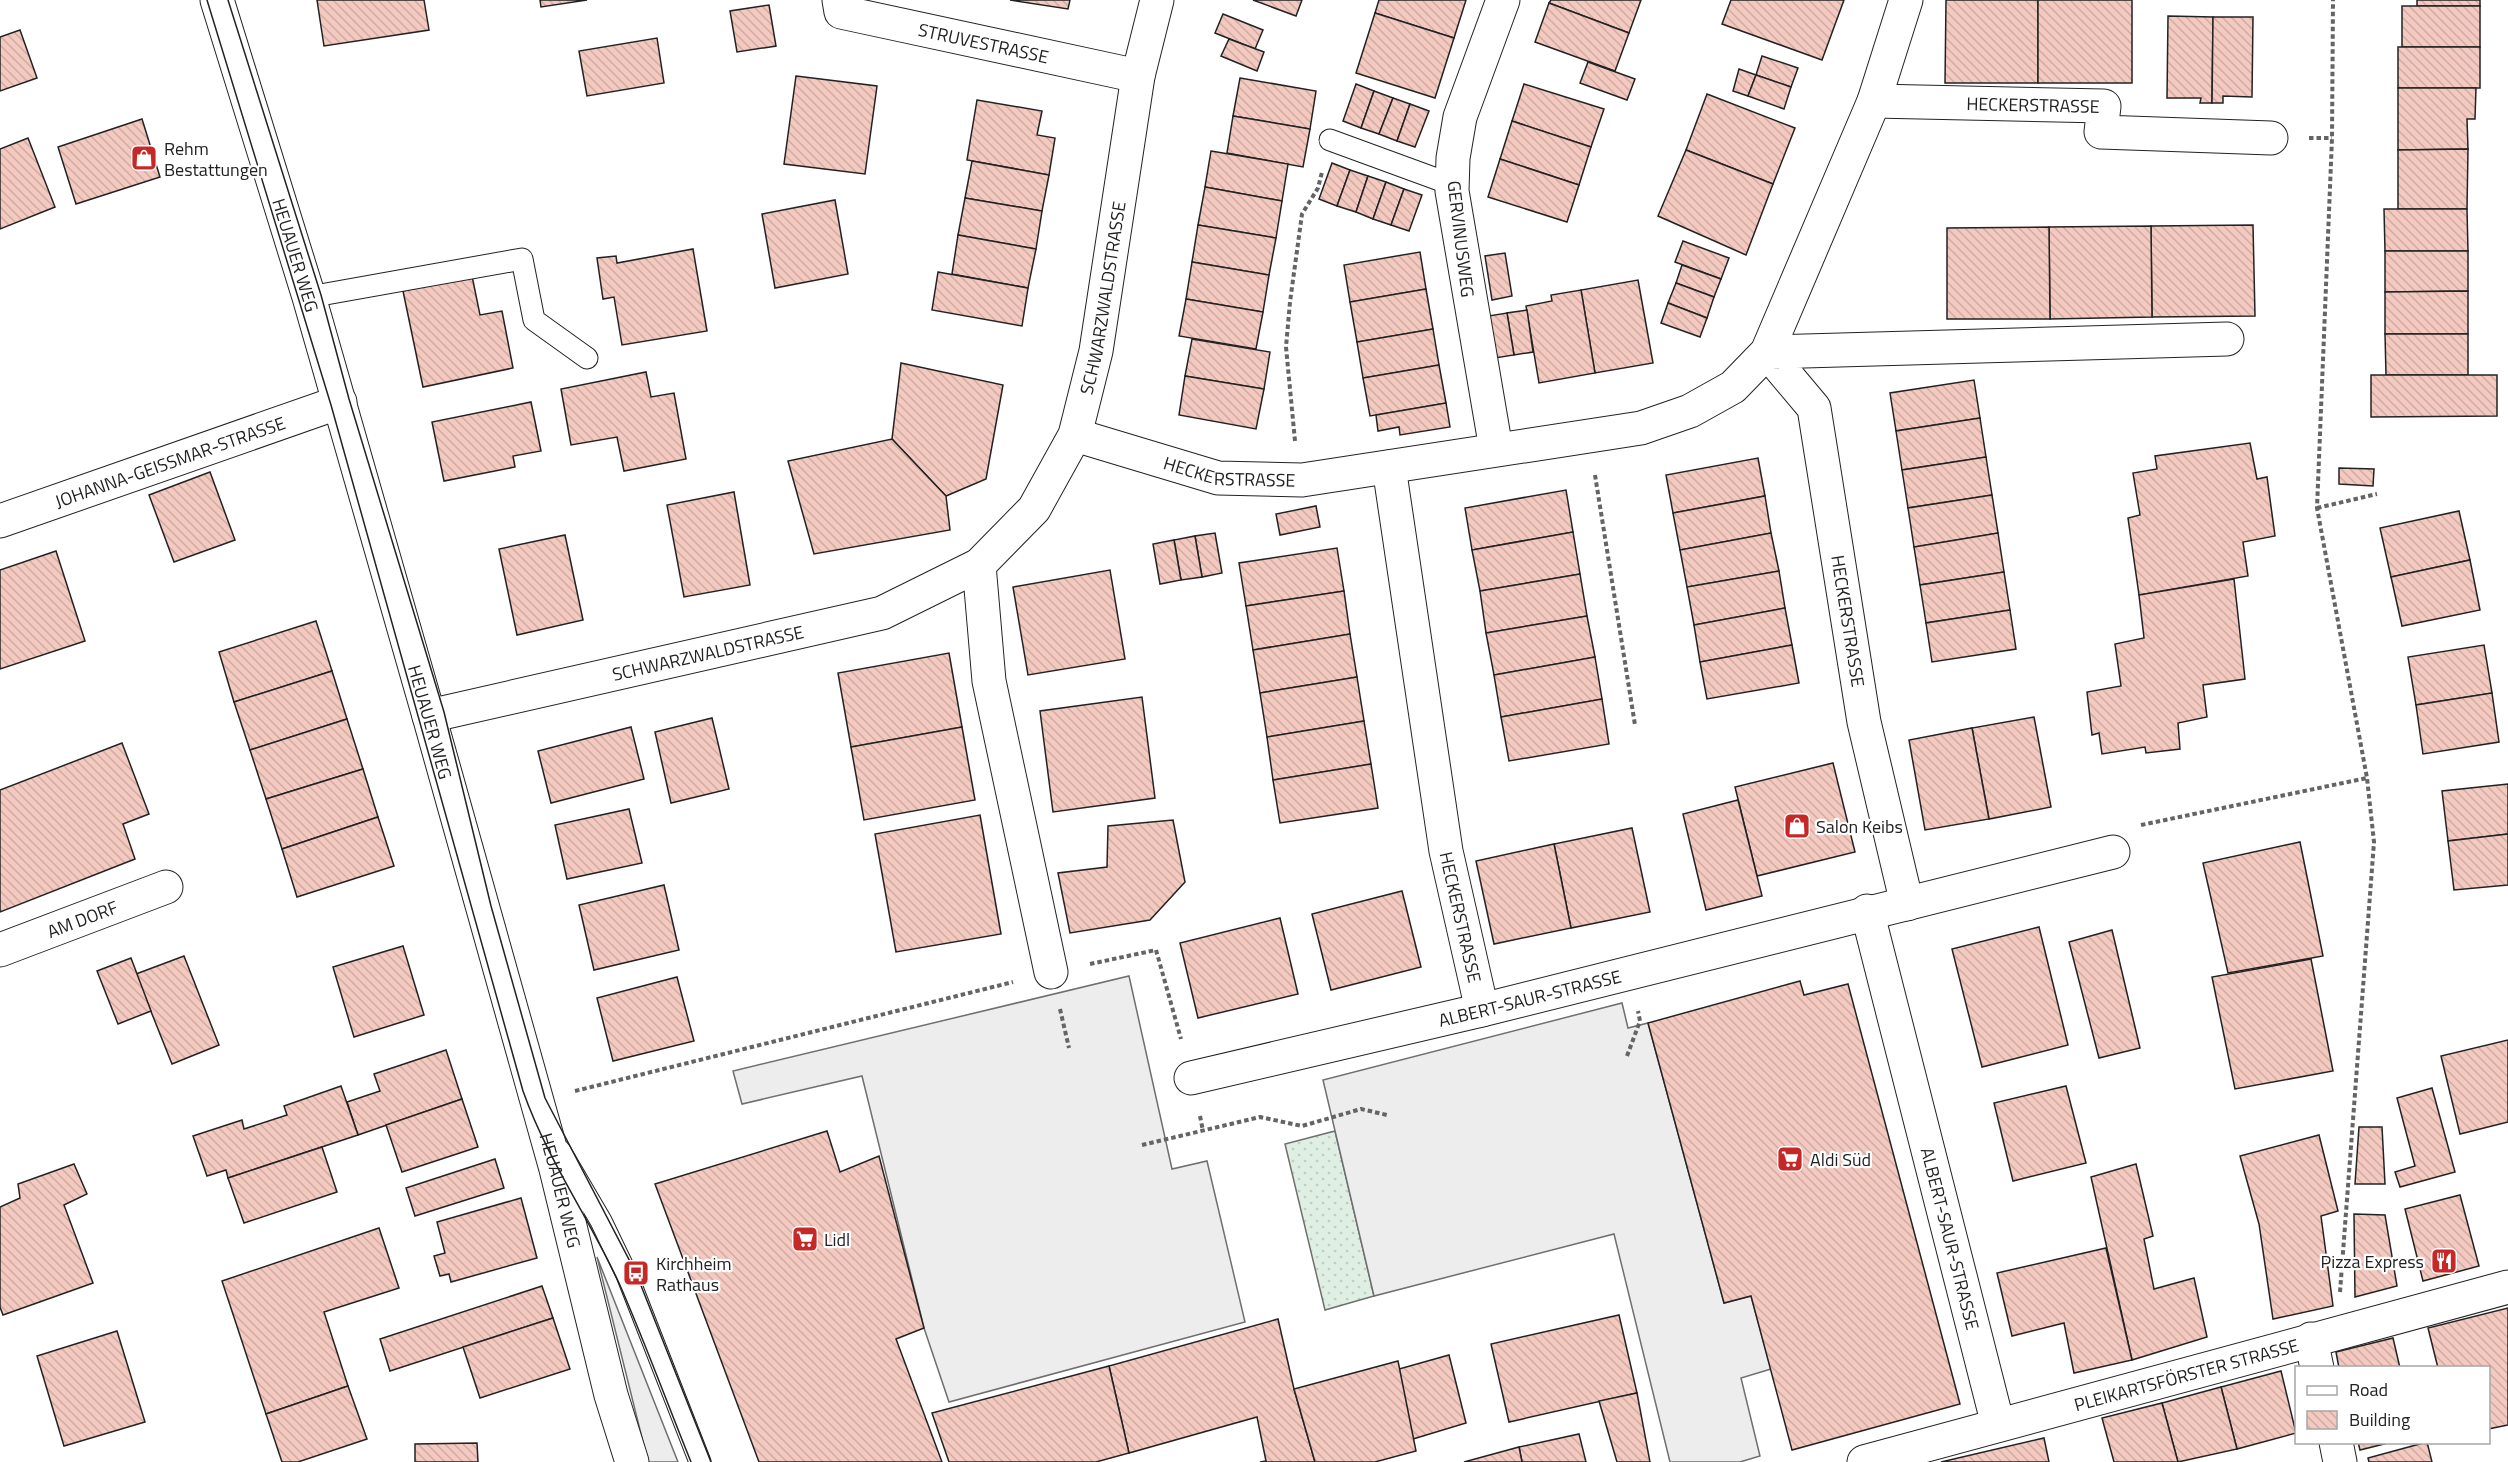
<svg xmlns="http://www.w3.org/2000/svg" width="2508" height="1462" font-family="'Titillium Web',sans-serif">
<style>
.grass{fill:url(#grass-dots);stroke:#6f6f6f;stroke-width:1.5}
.parking{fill:#ededed;stroke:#6f6f6f;stroke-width:1.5}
.building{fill:url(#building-back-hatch);stroke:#222;stroke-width:1.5}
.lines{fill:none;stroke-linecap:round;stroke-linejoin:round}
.lane-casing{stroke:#222;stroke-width:23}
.street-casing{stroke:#222;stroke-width:35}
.secondary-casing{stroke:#222;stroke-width:35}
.path{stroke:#646464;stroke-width:4;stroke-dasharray:4.5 3;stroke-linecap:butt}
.lane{stroke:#fff;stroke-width:21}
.street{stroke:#fff;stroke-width:33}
.secondary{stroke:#fff;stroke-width:33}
.tram{stroke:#222;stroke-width:1.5}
.labels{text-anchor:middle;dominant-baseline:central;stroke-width:4.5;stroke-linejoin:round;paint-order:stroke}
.street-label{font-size:18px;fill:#222;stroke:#fff}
.poi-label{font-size:18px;fill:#222;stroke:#fff;text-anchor:start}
</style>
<defs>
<pattern id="grass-dots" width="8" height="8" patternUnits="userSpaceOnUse" patternTransform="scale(1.5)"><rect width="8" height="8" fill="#e0efe3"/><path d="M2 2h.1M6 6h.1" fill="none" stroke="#c0cdc2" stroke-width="1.8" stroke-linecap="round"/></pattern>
<pattern id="building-back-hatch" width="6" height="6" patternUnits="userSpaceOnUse" patternTransform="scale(1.5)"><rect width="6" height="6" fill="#f3c9c0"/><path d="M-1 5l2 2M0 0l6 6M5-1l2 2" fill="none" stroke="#d0aca5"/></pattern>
</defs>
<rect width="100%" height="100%" fill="#fff"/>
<polygon class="grass" points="1335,1131 1374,1296 1325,1310 1285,1144"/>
<g class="parking">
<polygon points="1129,976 1172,1169 1207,1161 1245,1322 949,1402 924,1328 862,1076 742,1104 733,1071"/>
<polygon points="1622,1003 1628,1028 1648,1023 1724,1303 1751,1296 1771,1369 1741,1378 1760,1456 1740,1462 1670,1462 1614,1234 1374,1296 1323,1080"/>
<polygon points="597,1257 678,1462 648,1462"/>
</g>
<g class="building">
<polygon points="317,0 424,0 429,30 324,46"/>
<polygon points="540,0 587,0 541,7"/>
<polygon points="1010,0 1070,0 1068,9"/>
<polygon points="1253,0 1302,0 1296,16"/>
<polygon points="1379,0 1466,0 1454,38 1375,13"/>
<polygon points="1551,0 1641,0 1629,33 1549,3"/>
<polygon points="1731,0 1844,0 1822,60 1722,24"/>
<polygon points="1946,0 2038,0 2038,83 1945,83"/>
<rect x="2038" y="0" width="94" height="83"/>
<rect x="2417" y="0" width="63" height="6"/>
<polygon points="1549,3 1629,33 1615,71 1535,42"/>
<polygon points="769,5 776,46 737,52 730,11"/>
<rect x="2402" y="6" width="78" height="41"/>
<polygon points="1375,13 1454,38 1435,98 1356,73"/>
<polygon points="1223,14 1263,30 1255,49 1215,33"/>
<polygon points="2168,16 2213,17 2212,103 2200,103 2201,98 2167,98"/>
<polygon points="2213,17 2253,17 2252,97 2223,96 2223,103 2212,103"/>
<polygon points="20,30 37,78 0,91 0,37"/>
<polygon points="657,38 664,83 587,96 579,51"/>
<polygon points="1229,39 1264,52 1257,71 1221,56"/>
<rect x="2398" y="47" width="82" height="41"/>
<polygon points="1762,56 1798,68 1791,87 1756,75"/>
<polygon points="1588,62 1635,79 1627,100 1580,83"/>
<polygon points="1739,69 1756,75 1748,96 1733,91"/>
<polygon points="1756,75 1791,87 1784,109 1748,96"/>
<polygon points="796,76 877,86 865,174 784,164"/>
<polygon points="1240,78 1316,91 1310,129 1233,116"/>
<polygon points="1356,84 1374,91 1361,128 1343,121"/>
<polygon points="1524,84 1604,109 1591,147 1512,121"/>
<polygon points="2398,88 2476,88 2475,119 2467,119 2468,149 2398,150"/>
<polygon points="1374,91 1393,98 1379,134 1361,128"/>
<polygon points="1707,94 1795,128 1773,184 1686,150"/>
<polygon points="1393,98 1410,104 1397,141 1379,134"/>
<polygon points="977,100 1042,111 1037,135 1055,138 1049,175 967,160"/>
<polygon points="1410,104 1429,111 1415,147 1397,141"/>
<polygon points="1233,116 1310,129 1303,167 1227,153"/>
<polygon points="142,119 160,177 76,204 58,147"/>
<polygon points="1512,121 1591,147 1579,185 1500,159"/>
<polygon points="28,138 55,207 0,229 0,149"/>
<polygon points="2468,149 2467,209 2398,209 2398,150"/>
<polygon points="1686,150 1773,184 1746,255 1658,216"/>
<polygon points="1211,151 1288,164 1282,201 1205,187"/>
<polygon points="1500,159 1579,185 1567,222 1488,197"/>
<polygon points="972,161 1049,175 1042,211 965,198"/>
<polygon points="1332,163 1350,170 1337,206 1319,199"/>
<polygon points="1350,170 1368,176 1356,212 1337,206"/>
<polygon points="1368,176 1386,182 1373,219 1356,212"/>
<polygon points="1386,182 1404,189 1391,225 1373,219"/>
<polygon points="1205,187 1282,201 1276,238 1198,225"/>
<polygon points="1404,189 1422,195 1409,231 1391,225"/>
<polygon points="965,198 1042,211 1036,249 958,235"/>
<polygon points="835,200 848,274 775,288 762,214"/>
<polygon points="2384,209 2467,209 2468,251 2385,251"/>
<polygon points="1198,225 1276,238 1269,275 1192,262"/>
<polygon points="2253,225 2255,316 2152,317 2151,226"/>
<polygon points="2151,226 2152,317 2050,319 2049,227"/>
<polygon points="2049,227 2050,319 1947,319 1947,228"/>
<polygon points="958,235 1036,249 1028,288 952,274"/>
<polygon points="1683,241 1729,258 1721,279 1675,262"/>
<polygon points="693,249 707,331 622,345 614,297 603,299 597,258 616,256 617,263"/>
<polygon points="2385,251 2468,251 2468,291 2385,292"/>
<polygon points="1420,252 1426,289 1350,302 1344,265"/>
<polygon points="1505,253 1512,296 1492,300 1485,256"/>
<polygon points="1192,262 1269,275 1263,312 1186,299"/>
<polygon points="1682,265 1721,279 1714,297 1676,283"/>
<polygon points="938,272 1028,288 1022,326 932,310"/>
<polygon points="472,276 480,315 502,311 513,368 423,387 403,291"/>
<polygon points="1638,280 1653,363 1595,373 1581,290"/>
<polygon points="1676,283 1714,297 1707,318 1668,303"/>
<polygon points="1426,289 1433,329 1357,342 1350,302"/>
<polygon points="1581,290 1595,373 1539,383 1526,306 1552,301 1551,295"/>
<polygon points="2468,291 2468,334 2385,334 2385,292"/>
<polygon points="1186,299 1263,312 1256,349 1179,336"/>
<polygon points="1668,303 1707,318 1700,337 1661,323"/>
<polygon points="1527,310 1533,352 1514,355 1507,313"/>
<polygon points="1507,313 1514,355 1495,358 1488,316"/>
<polygon points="1433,329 1439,365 1363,378 1357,342"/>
<polygon points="2385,334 2468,334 2468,375 2386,375"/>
<polygon points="1192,339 1270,352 1264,389 1185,376"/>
<polygon points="901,363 1003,385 986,479 946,496 892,439"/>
<polygon points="1439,365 1446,403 1370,416 1363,378"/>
<polygon points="646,372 651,397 674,393 686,459 624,471 617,437 571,445 561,389"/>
<polygon points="2371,375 2497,375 2497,416 2371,417"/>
<polygon points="1185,376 1264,389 1256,429 1179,415"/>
<polygon points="1974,380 1980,418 1896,431 1890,393"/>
<polygon points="531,402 541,451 513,456 515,467 444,481 432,422"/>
<polygon points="1446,403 1450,427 1400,435 1399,427 1378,431 1376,415"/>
<polygon points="1980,418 1986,457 1902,470 1896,431"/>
<polygon points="892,439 946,496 950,530 814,554 788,461"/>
<polygon points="2250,443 2257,479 2267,477 2275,536 2243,542 2248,576 2139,595 2128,518 2140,515 2133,473 2157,469 2155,456"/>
<polygon points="1986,457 1992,495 1908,508 1902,470"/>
<polygon points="1758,458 1765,496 1673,513 1666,475"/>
<polygon points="2339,468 2374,469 2373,486 2339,484"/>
<polygon points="210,472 235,540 174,562 149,495"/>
<polygon points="1566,490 1573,532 1472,550 1465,508"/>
<polygon points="734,492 750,585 684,597 667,505"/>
<polygon points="1992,495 1998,533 1914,547 1908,508"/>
<polygon points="1765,496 1771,533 1680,550 1673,513"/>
<polygon points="1316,506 1320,527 1280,535 1276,514"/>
<polygon points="2459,511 2470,560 2391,577 2380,528"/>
<polygon points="1573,532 1580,574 1480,591 1472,550"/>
<polygon points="1215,533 1222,573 1202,577 1195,536"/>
<polygon points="1771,533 1779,571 1687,587 1680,550"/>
<polygon points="1998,533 2004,572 1920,585 1914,547"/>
<polygon points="565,535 583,620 517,635 499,549"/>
<polygon points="1195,536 1202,577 1181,580 1174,540"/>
<polygon points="1174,540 1181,580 1160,584 1153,544"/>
<polygon points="1337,548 1344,591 1246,606 1239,563"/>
<polygon points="56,551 85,641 0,669 0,570"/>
<polygon points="2470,560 2480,610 2402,626 2391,577"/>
<polygon points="1110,570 1125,659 1028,675 1013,587"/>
<polygon points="1779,571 1785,608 1694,625 1687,587"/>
<polygon points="2004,572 2010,610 1926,623 1920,585"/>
<polygon points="1580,574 1587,616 1486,633 1480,591"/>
<polygon points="2234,579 2245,679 2203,685 2207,717 2178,723 2180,749 2146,753 2145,747 2102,754 2099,733 2092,735 2087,692 2121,686 2115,644 2144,638 2139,595"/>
<polygon points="1344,591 1350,634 1253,650 1246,606"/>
<polygon points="1785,608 1792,645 1700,662 1694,625"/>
<polygon points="2010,610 2016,649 1932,662 1926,623"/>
<polygon points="1587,616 1595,657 1494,675 1486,633"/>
<polygon points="316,621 332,671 234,702 219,652"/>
<polygon points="1350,634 1357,677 1260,693 1253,650"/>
<polygon points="1792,645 1799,683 1707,699 1700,662"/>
<polygon points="2484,645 2492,693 2416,705 2408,657"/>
<polygon points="949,653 962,727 851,747 838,673"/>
<polygon points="1595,657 1602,699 1501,717 1494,675"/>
<polygon points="332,671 347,719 250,750 234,702"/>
<polygon points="1357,677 1364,721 1267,737 1260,693"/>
<polygon points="2492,693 2499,742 2423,754 2416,705"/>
<polygon points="1142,697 1155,798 1053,812 1040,711"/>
<polygon points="1602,699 1609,744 1509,761 1501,717"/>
<polygon points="2034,717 2051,807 1989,819 1972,728"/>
<polygon points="712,718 729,789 671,803 655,732"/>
<polygon points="347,719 363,769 266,799 250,750"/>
<polygon points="1364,721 1371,764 1273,780 1267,737"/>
<polygon points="631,727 644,779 551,803 538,751"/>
<polygon points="962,727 975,800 864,820 851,747"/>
<polygon points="1972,728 1989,819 1925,830 1909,740"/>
<polygon points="122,743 149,814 123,824 135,859 0,912 0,790"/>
<polygon points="1833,763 1855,852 1757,876 1735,787"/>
<polygon points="1371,764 1378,808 1280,823 1273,780"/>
<polygon points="363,769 378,817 282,849 266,799"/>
<polygon points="2508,784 2508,834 2448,841 2442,791"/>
<polygon points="1738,800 1762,896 1706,910 1683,814"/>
<polygon points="629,809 642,863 567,879 555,825"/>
<polygon points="980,815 1001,934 896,952 875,834"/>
<polygon points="378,817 394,866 297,897 282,849"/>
<polygon points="1173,820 1185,882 1150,920 1070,933 1058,873 1107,867 1108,826"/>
<polygon points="1632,828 1650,912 1571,928 1554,844"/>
<polygon points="2508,834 2508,885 2454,890 2448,841"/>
<polygon points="2300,842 2323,956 2228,973 2203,863"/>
<polygon points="1554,844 1571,928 1494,944 1476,861"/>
<polygon points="664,885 679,950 594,970 579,905"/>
<polygon points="1402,891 1421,967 1331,990 1312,914"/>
<polygon points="1280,918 1298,994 1198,1018 1180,943"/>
<polygon points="2039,927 2068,1045 1982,1067 1952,949"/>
<polygon points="2112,930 2140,1048 2099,1058 2069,942"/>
<polygon points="403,946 424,1015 354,1037 333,967"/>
<polygon points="184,956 219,1045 172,1064 136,974"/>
<polygon points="131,958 151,1011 118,1024 97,971"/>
<polygon points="2311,959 2333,1071 2235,1089 2212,977"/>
<polygon points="677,977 694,1041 613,1061 597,998"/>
<polygon points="1800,981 1804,995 1848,984 1960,1404 1792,1450 1751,1296 1724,1303 1648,1023"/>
<polygon points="2508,1040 2508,1122 2460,1134 2441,1056"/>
<polygon points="446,1050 462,1099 358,1135 347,1102 380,1091 374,1074"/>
<polygon points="341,1086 358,1135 228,1178 226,1170 207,1176 193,1136 242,1120 244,1129 287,1115 284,1106"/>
<polygon points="2066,1086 2086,1163 2013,1181 1994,1103"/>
<polygon points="2432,1088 2455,1172 2400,1187 2395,1172 2415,1166 2397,1098"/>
<polygon points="462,1099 478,1147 402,1172 386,1125"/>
<polygon points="2359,1127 2382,1127 2385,1184 2355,1184"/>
<polygon points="827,1131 840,1172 879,1156 924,1328 896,1339 942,1462 759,1462 655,1184"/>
<polygon points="2319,1135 2338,1211 2321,1216 2333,1306 2273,1319 2259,1224 2240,1156"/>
<polygon points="322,1147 337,1192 244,1223 228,1178"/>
<polygon points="495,1159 504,1188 415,1216 406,1188"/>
<polygon points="74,1164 87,1194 64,1205 93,1283 3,1315 0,1307 0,1207 20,1198 18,1184"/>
<polygon points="2136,1164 2153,1236 2144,1239 2154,1289 2194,1278 2207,1337 2132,1360 2091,1177"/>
<polygon points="2460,1195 2479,1266 2423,1281 2405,1209"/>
<polygon points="521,1198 537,1258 451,1282 449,1274 440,1276 434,1256 445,1253 437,1222"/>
<polygon points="2354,1214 2385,1215 2397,1286 2355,1297"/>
<polygon points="379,1228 399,1288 324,1312 348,1386 266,1414 222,1281"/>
<polygon points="2106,1248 2132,1360 2074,1373 2064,1323 2012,1336 1997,1273"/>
<polygon points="542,1286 553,1318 390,1371 380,1339"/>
<polygon points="2508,1308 2508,1425 2488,1429 2488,1368 2438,1368 2428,1328"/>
<polygon points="1619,1315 1637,1393 1509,1422 1491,1344"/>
<polygon points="553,1318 570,1369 480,1398 463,1347"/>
<polygon points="1278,1319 1294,1389 1315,1462 1260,1462 1266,1461 1257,1417 1129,1453 1109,1366"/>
<polygon points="117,1331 145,1422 64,1446 37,1356"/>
<polygon points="2393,1338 2400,1368 2339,1368 2336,1352"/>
<polygon points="1449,1355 1466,1423 1413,1439 1399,1369"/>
<polygon points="1398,1361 1416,1451 1375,1462 1315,1462 1294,1389"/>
<polygon points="1109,1366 1129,1453 1096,1462 949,1462 932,1413"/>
<polygon points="2281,1371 2296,1433 2237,1449 2221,1387"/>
<polygon points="348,1386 367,1439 298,1462 282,1462 266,1414"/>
<polygon points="2221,1387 2237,1449 2178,1462 2162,1403"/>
<polygon points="1637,1393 1650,1462 1617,1462 1599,1401"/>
<polygon points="2162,1403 2178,1462 2114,1462 2102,1418"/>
<polygon points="1579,1434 1586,1462 1522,1462 1519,1447"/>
<polygon points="2044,1438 2049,1462 1941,1462"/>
<polygon points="2358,1442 2392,1442 2360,1450"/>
<polygon points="2427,1442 2432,1462 2369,1462 2368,1458"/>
<polygon points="477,1443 478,1462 415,1462 415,1444"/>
<polygon points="1519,1447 1522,1462 1464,1462"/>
</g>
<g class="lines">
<defs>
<g id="lane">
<polyline points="1330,140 1453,185"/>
<polyline points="309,297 522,259 534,320 587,358"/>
<polyline points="560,1151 601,1221 627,1275 700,1462"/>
</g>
<g id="street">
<path id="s1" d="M217,0l92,297 120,419 127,453 55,226 21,67"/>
<path id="s2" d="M839,0l2,12 297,64"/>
<path id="s3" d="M1874,101l230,5 -3,26 170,6"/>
<path id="s4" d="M1075,435l143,43 84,2 339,-52 49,-17 43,-24 34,-35 107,-251 32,-101"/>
<polyline points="1496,449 1452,191 1453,158 1460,117 1503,0"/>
<path id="s5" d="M1389,467l57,384 36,159"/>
<path id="s6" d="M0,521l340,-119"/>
<polyline points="979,565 989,681 1051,972"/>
<path id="s7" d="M429,716l453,-103 97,-48 55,-56 41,-74 21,-84 42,-275 19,-76"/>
<polyline points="1907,904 1864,722 1814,408 1767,352 2227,339"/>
<path id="s8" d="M1867,911l131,514"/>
<path id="s9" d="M0,950l166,-63"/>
<path id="s10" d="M1191,1078l291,-68 631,-158"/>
<polyline points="2311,1339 2317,1368"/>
<polyline points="2336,1442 2340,1462"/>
</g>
<g id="secondary">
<path id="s11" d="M1864,1462l644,-175"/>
</g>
</defs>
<use href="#lane" class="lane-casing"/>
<use href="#street" class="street-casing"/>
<use href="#secondary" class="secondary-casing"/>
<g class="path">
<polyline points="2309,138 2332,138"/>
<polyline points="1295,441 1286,347 1290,302 1302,214 1318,188 1322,172"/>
<polyline points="1595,475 1635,725"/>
<polyline points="2317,508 2377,494"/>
<polyline points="2141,825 2367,778 2317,508 2332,138 2333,0"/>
<polyline points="1090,964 1156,950 1181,1039"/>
<polyline points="1060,1009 1069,1048"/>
<polyline points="1627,1056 1640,1021 1638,1011"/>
<polyline points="575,1091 1013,982"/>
<polyline points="1200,1116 1203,1131"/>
<polyline points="1142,1145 1260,1117 1302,1126 1361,1109 1387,1115"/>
<polyline points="2340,1292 2374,842 2367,778"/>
</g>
<use href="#lane" class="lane"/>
<use href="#street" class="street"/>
<use href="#secondary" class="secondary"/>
<g class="tram">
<path d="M207,0l124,405 192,686c24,68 66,127 96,192 26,59 48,120 72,179"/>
<polyline points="228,0 321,295 349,399 444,712 491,906 545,1098 636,1273 711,1462"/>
</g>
</g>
<defs>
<symbol id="shop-square" viewBox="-11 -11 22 22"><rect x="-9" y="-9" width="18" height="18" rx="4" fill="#c62828" stroke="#fff"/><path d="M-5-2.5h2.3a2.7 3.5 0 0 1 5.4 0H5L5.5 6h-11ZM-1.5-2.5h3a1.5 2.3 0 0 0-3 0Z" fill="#fff"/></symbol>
<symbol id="supermarket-square" viewBox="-11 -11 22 22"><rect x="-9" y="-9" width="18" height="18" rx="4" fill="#c62828" stroke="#fff"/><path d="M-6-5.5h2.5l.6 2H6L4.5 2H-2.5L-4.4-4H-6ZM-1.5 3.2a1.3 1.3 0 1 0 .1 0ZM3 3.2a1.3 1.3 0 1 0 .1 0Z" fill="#fff"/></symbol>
<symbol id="restaurant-square" viewBox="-11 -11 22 22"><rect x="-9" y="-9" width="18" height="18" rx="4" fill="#c62828" stroke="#fff"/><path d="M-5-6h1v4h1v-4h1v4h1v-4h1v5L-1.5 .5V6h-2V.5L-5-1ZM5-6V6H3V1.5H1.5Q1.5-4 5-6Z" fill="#fff"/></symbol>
<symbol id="bus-square" viewBox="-11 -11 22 22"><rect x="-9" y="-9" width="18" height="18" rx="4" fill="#c62828" stroke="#fff"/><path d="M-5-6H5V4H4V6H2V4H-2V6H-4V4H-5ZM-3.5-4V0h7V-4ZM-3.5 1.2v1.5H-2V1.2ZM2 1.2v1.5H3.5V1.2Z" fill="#fff"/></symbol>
</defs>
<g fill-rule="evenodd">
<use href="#shop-square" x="129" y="143" width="30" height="30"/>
<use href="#shop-square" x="1782" y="811" width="30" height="30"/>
<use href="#supermarket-square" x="1775" y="1144" width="30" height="30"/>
<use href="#supermarket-square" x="790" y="1224" width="30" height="30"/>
<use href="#restaurant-square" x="2429" y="1246" width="30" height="30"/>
<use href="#bus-square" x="621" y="1258" width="30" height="30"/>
</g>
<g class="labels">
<g class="street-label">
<text stroke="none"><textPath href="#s2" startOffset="158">STRUVESTRASSE</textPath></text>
<text stroke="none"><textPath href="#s3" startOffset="159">HECKERSTRASSE</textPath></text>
<text transform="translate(1461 239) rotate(83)">GERVINUSWEG</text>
<text stroke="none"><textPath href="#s1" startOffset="267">HEUAUER WEG</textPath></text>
<text stroke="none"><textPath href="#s7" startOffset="876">SCHWARZWALDSTRASSE</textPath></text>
<text stroke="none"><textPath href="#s6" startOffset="180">JOHANNA-GEISSMAR-STRASSE</textPath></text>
<text stroke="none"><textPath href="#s4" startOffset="160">HECKERSTRASSE</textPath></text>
<text transform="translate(1848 621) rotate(81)">HECKERSTRASSE</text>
<text stroke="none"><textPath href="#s7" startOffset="286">SCHWARZWALDSTRASSE</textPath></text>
<text stroke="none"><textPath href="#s1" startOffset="753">HEUAUER WEG</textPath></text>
<text stroke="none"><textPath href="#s5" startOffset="456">HECKERSTRASSE</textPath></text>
<text stroke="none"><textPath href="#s9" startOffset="88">AM DORF</textPath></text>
<text stroke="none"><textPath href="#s10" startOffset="348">ALBERT-SAUR-STRASSE</textPath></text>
<text stroke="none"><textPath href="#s1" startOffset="1239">HEUAUER WEG</textPath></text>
<text stroke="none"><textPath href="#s8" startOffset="338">ALBERT-SAUR-STRASSE</textPath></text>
<text stroke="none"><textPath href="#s11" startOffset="334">PLEIKARTSFÖRSTER STRASSE</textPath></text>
</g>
<g class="poi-label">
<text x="164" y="148">Rehm<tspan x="164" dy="21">Bestattungen</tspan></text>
<text x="1816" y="826">Salon Keibs</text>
<text x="1810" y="1159">Aldi Süd</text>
<text x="824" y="1239">Lidl</text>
<text x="2424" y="1261" text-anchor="end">Pizza Express</text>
<text x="656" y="1263">Kirchheim<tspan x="656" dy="21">Rathaus</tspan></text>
</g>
</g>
<rect x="2295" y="1366" width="195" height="78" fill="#ffffff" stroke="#a7a7a7" stroke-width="1.5"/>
<rect x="2307" y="1386" width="30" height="9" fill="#ffffff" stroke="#a7a7a7" stroke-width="1.5"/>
<text x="2349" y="1396" font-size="18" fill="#222222">Road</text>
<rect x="2307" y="1411" width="30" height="18" fill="url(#building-back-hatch)" stroke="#a7a7a7" stroke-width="1.5"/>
<text x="2349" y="1426" font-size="18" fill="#222222">Building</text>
</svg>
